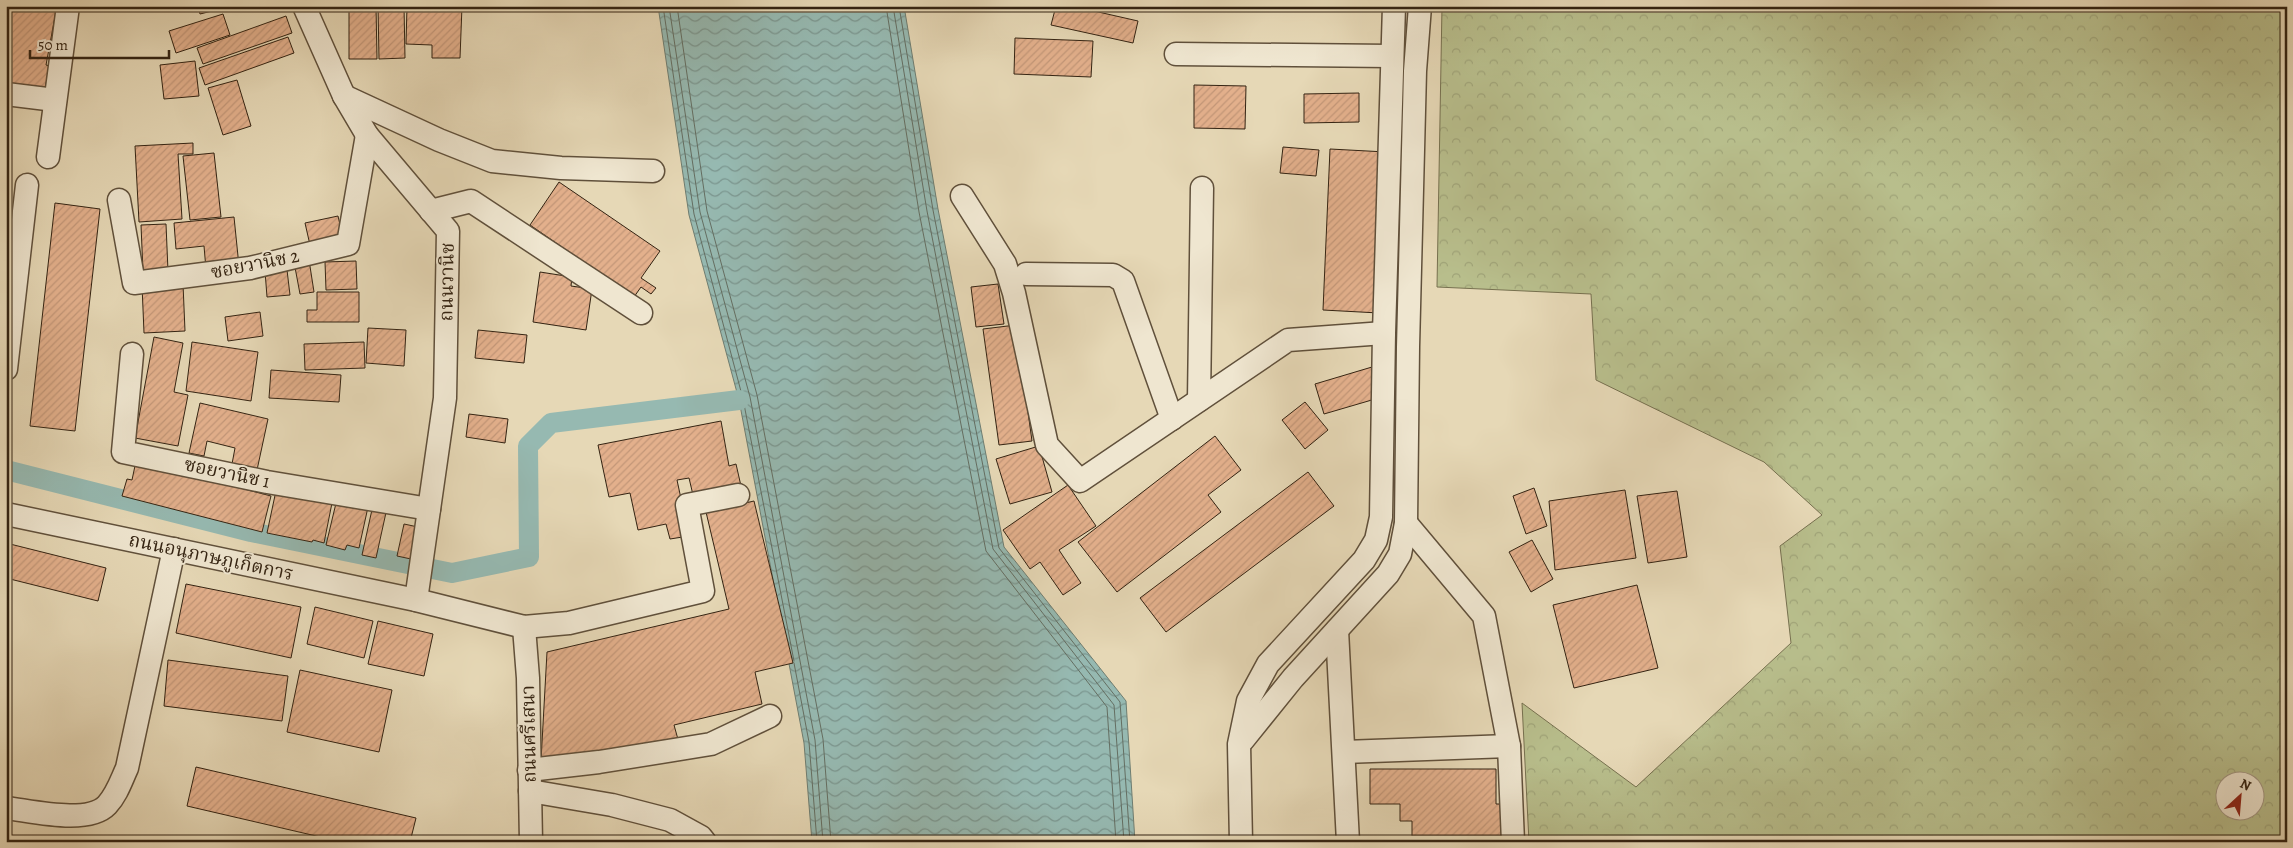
<svg xmlns="http://www.w3.org/2000/svg" width="2293" height="848" font-family="Alegreya,'Noto Serif Thai',serif">
<style>
.forest{fill:url(#forest-crowns);stroke:#76704f;fill-rule:evenodd}
.water{fill:url(#water-waves);stroke:#6e7d71}
.lines{fill:none;stroke-linecap:round;stroke-linejoin:round}
.shore{stroke:#646e62;stroke-width:1}
.canal{stroke:#96b9b1;stroke-width:20}
.building{fill:url(#building-hatch);stroke:#332312}
.minor-casing{stroke:#60503b;stroke-width:25}
.minor{stroke:#efe6d0;stroke-width:22}
.labels{text-anchor:middle;dominant-baseline:central;stroke-width:4;stroke-linejoin:round;paint-order:stroke}
.street-label{font-size:19px;fill:#332312;stroke:#efe6d0}
</style>
<defs>
<pattern id="forest-crowns" width="20" height="18" patternUnits="userSpaceOnUse" patternTransform="scale(1.25)"><rect width="20" height="18" fill="#b8be8c"/><path d="M2 6a3 3 0 1 1 6 0M12 15a3 3 0 1 1 6 0" fill="none" stroke="#9fa378"/></pattern>
<pattern id="water-waves" width="16" height="10" patternUnits="userSpaceOnUse" patternTransform="scale(1.25)"><rect width="16" height="10" fill="#96b9b1"/><path d="M0 5q4-4 8 0t8 0" fill="none" stroke="#7b968f"/></pattern>
<pattern id="building-hatch" width="6" height="6" patternUnits="userSpaceOnUse" patternTransform="scale(1.25)"><rect width="6" height="6" fill="#e3b08c"/><path d="M-1 1l2-2M0 6l6-6M5 7l2-2" fill="none" stroke="#c39778"/></pattern>
</defs>
<rect width="100%" height="100%" fill="#e6d8b6"/>
<filter id="stains"><feTurbulence type="fractalNoise" baseFrequency=".004" numOctaves="4"/><feColorMatrix values="0 0 0 0 .2 0 0 0 0 .09 0 0 0 0 .02 0 0 0 .5 -.17"/></filter>
<radialGradient id="worn" r=".72"><stop offset=".6" stop-color="#630" stop-opacity="0"/><stop offset="1" stop-color="#630" stop-opacity=".3"/></radialGradient>
<path class="forest" d="M1442,6h845v836h-758l-7,-139 114,84 155,-144 -11,-97 42,-31 -58,-53 -168,-82 -5,-86 -154,-7zM2226,780h30v30h-30z"/>
<polygon class="water" points="658,6 904,6 938,209 1004,547 1126,701 1135,842 812,842 804,743 739,400 689,215"/>
<g class="lines">
<g class="shore">
<polyline points="663,6 694,214 743,399 794,661"/>
<polyline points="669,6 700,212 750,397 815,740 823,842"/>
<polyline points="677,6 707,211 757,395 823,739 831,842"/>
<polyline points="886,6 919,212 986,551 1107,707 1116,842"/>
<polyline points="893,6 927,211 993,549 1114,705 1124,842"/>
<polyline points="899,6 933,210 999,548 1120,702 1130,842"/>
<polyline points="794,663 809,742 817,842"/>
</g>
<polyline class="canal" points="6,470 251,532 452,573 529,557 528,446 551,423 739,400"/>
</g>
<g class="building">
<polygon points="8,6 57,6 46,65 50,66 43,97 6,90"/>
<polygon points="198,6 232,6 200,14"/>
<polygon points="349,6 376,6 377,59 349,59"/>
<polygon points="378,6 404,6 405,58 379,59"/>
<polygon points="407,6 462,6 460,58 432,58 432,45 406,44"/>
<polygon points="1056,6 1072,6 1138,21 1133,43 1051,25"/>
<polygon points="223,14 230,35 176,53 169,31"/>
<polygon points="286,16 292,33 203,64 197,48"/>
<polygon points="288,37 294,53 205,85 199,68"/>
<polygon points="1015,38 1093,41 1091,77 1014,74"/>
<polygon points="195,61 199,96 164,99 160,65"/>
<polygon points="237,80 251,126 223,135 208,88"/>
<polygon points="1194,85 1246,86 1245,129 1194,128"/>
<polygon points="1359,93 1359,122 1304,123 1304,94"/>
<polygon points="193,143 193,154 178,154 182,219 139,222 135,146"/>
<polygon points="1283,147 1319,150 1316,176 1280,173"/>
<polygon points="1330,149 1386,152 1379,313 1323,310"/>
<polygon points="214,153 221,217 190,220 183,156"/>
<polygon points="559,182 660,251 641,278 656,288 651,294 641,287 634,297 530,225"/>
<polygon points="55,203 100,209 75,431 30,426"/>
<polygon points="338,216 343,238 310,245 305,223"/>
<polygon points="234,217 239,266 206,269 204,246 176,249 174,223"/>
<polygon points="166,224 168,271 143,272 141,225"/>
<polygon points="309,260 314,292 300,294 294,262"/>
<polygon points="356,261 357,289 326,290 325,262"/>
<polygon points="287,270 290,295 267,297 265,271"/>
<polygon points="540,272 572,277 571,286 592,289 586,330 533,322"/>
<polygon points="183,284 185,331 144,333 142,285"/>
<polygon points="998,284 1004,324 976,327 971,287"/>
<polygon points="317,292 359,292 359,322 307,322 307,310 317,310"/>
<polygon points="260,312 263,336 228,341 225,317"/>
<polygon points="1016,325 1032,441 999,445 983,329"/>
<polygon points="368,328 406,330 404,366 366,363"/>
<polygon points="478,330 527,335 524,363 475,358"/>
<polygon points="154,337 183,343 174,392 188,395 178,446 135,438"/>
<polygon points="192,342 258,352 251,401 186,391"/>
<polygon points="364,342 365,368 305,370 304,344"/>
<polygon points="1372,367 1382,397 1324,414 1315,384"/>
<polygon points="271,370 341,375 339,402 269,398"/>
<polygon points="1305,402 1328,430 1305,449 1282,420"/>
<polygon points="200,403 268,419 257,470 232,464 235,448 207,441 204,456 189,453"/>
<polygon points="469,414 508,419 505,443 466,437"/>
<polygon points="721,421 729,466 736,464 741,486 693,495 689,478 677,480 689,536 670,539 666,524 638,530 630,493 609,497 598,445"/>
<polygon points="1215,436 1241,470 1208,495 1221,512 1117,592 1078,542"/>
<polygon points="1039,446 1052,492 1010,504 996,459"/>
<polygon points="136,461 271,496 262,532 122,496 127,479 132,480"/>
<polygon points="1308,472 1334,506 1166,632 1140,598"/>
<polygon points="1068,485 1096,526 1059,550 1081,583 1063,595 1040,562 1030,569 1003,530"/>
<polygon points="277,486 333,498 324,543 313,540 312,542 267,533"/>
<polygon points="1534,488 1547,526 1526,534 1513,496"/>
<polygon points="1625,490 1636,558 1555,570 1549,501"/>
<polygon points="1677,491 1687,557 1648,563 1637,496"/>
<polygon points="337,499 368,507 359,548 347,545 345,550 326,545"/>
<polygon points="754,501 793,663 755,672 762,704 674,725 679,743 541,761 547,652 729,609 706,512"/>
<polygon points="373,505 387,508 376,558 362,555"/>
<polygon points="404,524 418,527 411,559 397,556"/>
<polygon points="1532,540 1553,579 1531,592 1509,552"/>
<polygon points="10,544 106,568 98,601 6,578 6,557"/>
<polygon points="186,584 301,607 291,658 176,633"/>
<polygon points="1637,585 1658,668 1574,688 1553,605"/>
<polygon points="315,607 373,621 364,658 307,644"/>
<polygon points="378,621 433,634 424,676 368,664"/>
<polygon points="168,660 288,676 282,721 164,706"/>
<polygon points="300,670 392,690 379,752 287,732"/>
<polygon points="196,767 416,818 410,842 342,842 187,806"/>
<polygon points="1370,769 1496,769 1496,804 1504,804 1504,836 1412,836 1412,821 1400,821 1400,804 1370,804"/>
</g>
<g class="lines">
<defs>
<g id="minor">
<polyline points="304,6 344,96 367,135 448,231 445,398 416,600"/>
<polyline points="1176,54 1391,56"/>
<polyline points="6,94 55,100"/>
<polyline points="344,96 439,140 492,161 561,168 653,171"/>
<polyline points="48,157 68,6"/>
<polyline points="962,196 1005,264 1014,293 1047,445 1080,481 1288,340 1384,333"/>
<polyline points="119,200 134,283 250,268 348,244 367,135"/>
<polyline points="431,211 471,201 641,313"/>
<polyline points="1026,274 1113,275 1123,281 1172,419"/>
<polyline points="132,354 123,452 267,482 429,509"/>
<polyline points="6,369 27,185"/>
<polyline points="1199,400 1202,188"/>
<polyline points="6,514 416,600 524,627 569,623 703,591 687,505 738,495"/>
<polyline points="1406,523 1484,616 1509,746 1513,842"/>
<polyline points="524,627 528,678 531,842"/>
<polyline points="1337,630 1348,842"/>
<polyline points="1243,740 1293,678 1388,574 1400,554 1406,523 1408,347 1415,71 1420,6"/>
<polyline points="1344,752 1509,746"/>
<polyline points="529,770 599,762 711,744 770,716"/>
<polyline points="530,791 612,805 670,820 701,837 705,842"/>
<path d="M6,808c26,3 82,17 101,-3 10,-11 14,-24 20,-37l47,-219"/>
<polyline points="1241,842 1239,744 1248,701 1268,664 1364,560 1376,540 1381,517 1384,333 1394,6"/>
</g>
</defs>
<use href="#minor" class="minor-casing"/>
<use href="#minor" class="minor"/>
</g>
<g class="labels">
<g class="street-label">
<text transform="translate(255 264) rotate(-11)">ซอยวานิช 2</text>
<text transform="translate(447 282) rotate(-89)">ถนนวานิช</text>
<text transform="translate(227 473) rotate(12)">ซอยวานิช 1</text>
<text transform="translate(211 557) rotate(12)">ถนนอนุภาษภูเก็ตการ</text>
<text transform="translate(529 734) rotate(-91)">ถนนศรีเสนา</text>
</g>
</g>
<rect width="2293" height="848" fill="none" stroke="#e6d8b6" stroke-width="25"/>
<rect x="8" y="8" width="2278" height="833" fill="none" stroke="#332312" stroke-width="2.5"/>
<rect x="12" y="12" width="2268" height="823" fill="none" stroke="#332312"/>
<g transform="translate(2240 796) rotate(26)"><circle r="24" fill="#efe6d0" stroke="#a49884"/>
<path d="M0-4L9 19L0 12L-9 19Z" fill="#8f2418"/>
<text y="-8" font-size="14" font-weight="bold" text-anchor="middle" fill="#332312">N</text>
</g>
<path d="M30 50v8h139v-8" fill="none" stroke="#332312" stroke-width="2.5"/>
<text x="38" y="50" font-size="15" fill="#332312" stroke="#efe6d0" stroke-width="4" paint-order="stroke">50 m</text>
<rect width="100%" height="100%" filter="url(#stains)"/>
<rect width="100%" height="100%" fill="url(#worn)"/>
</svg>
